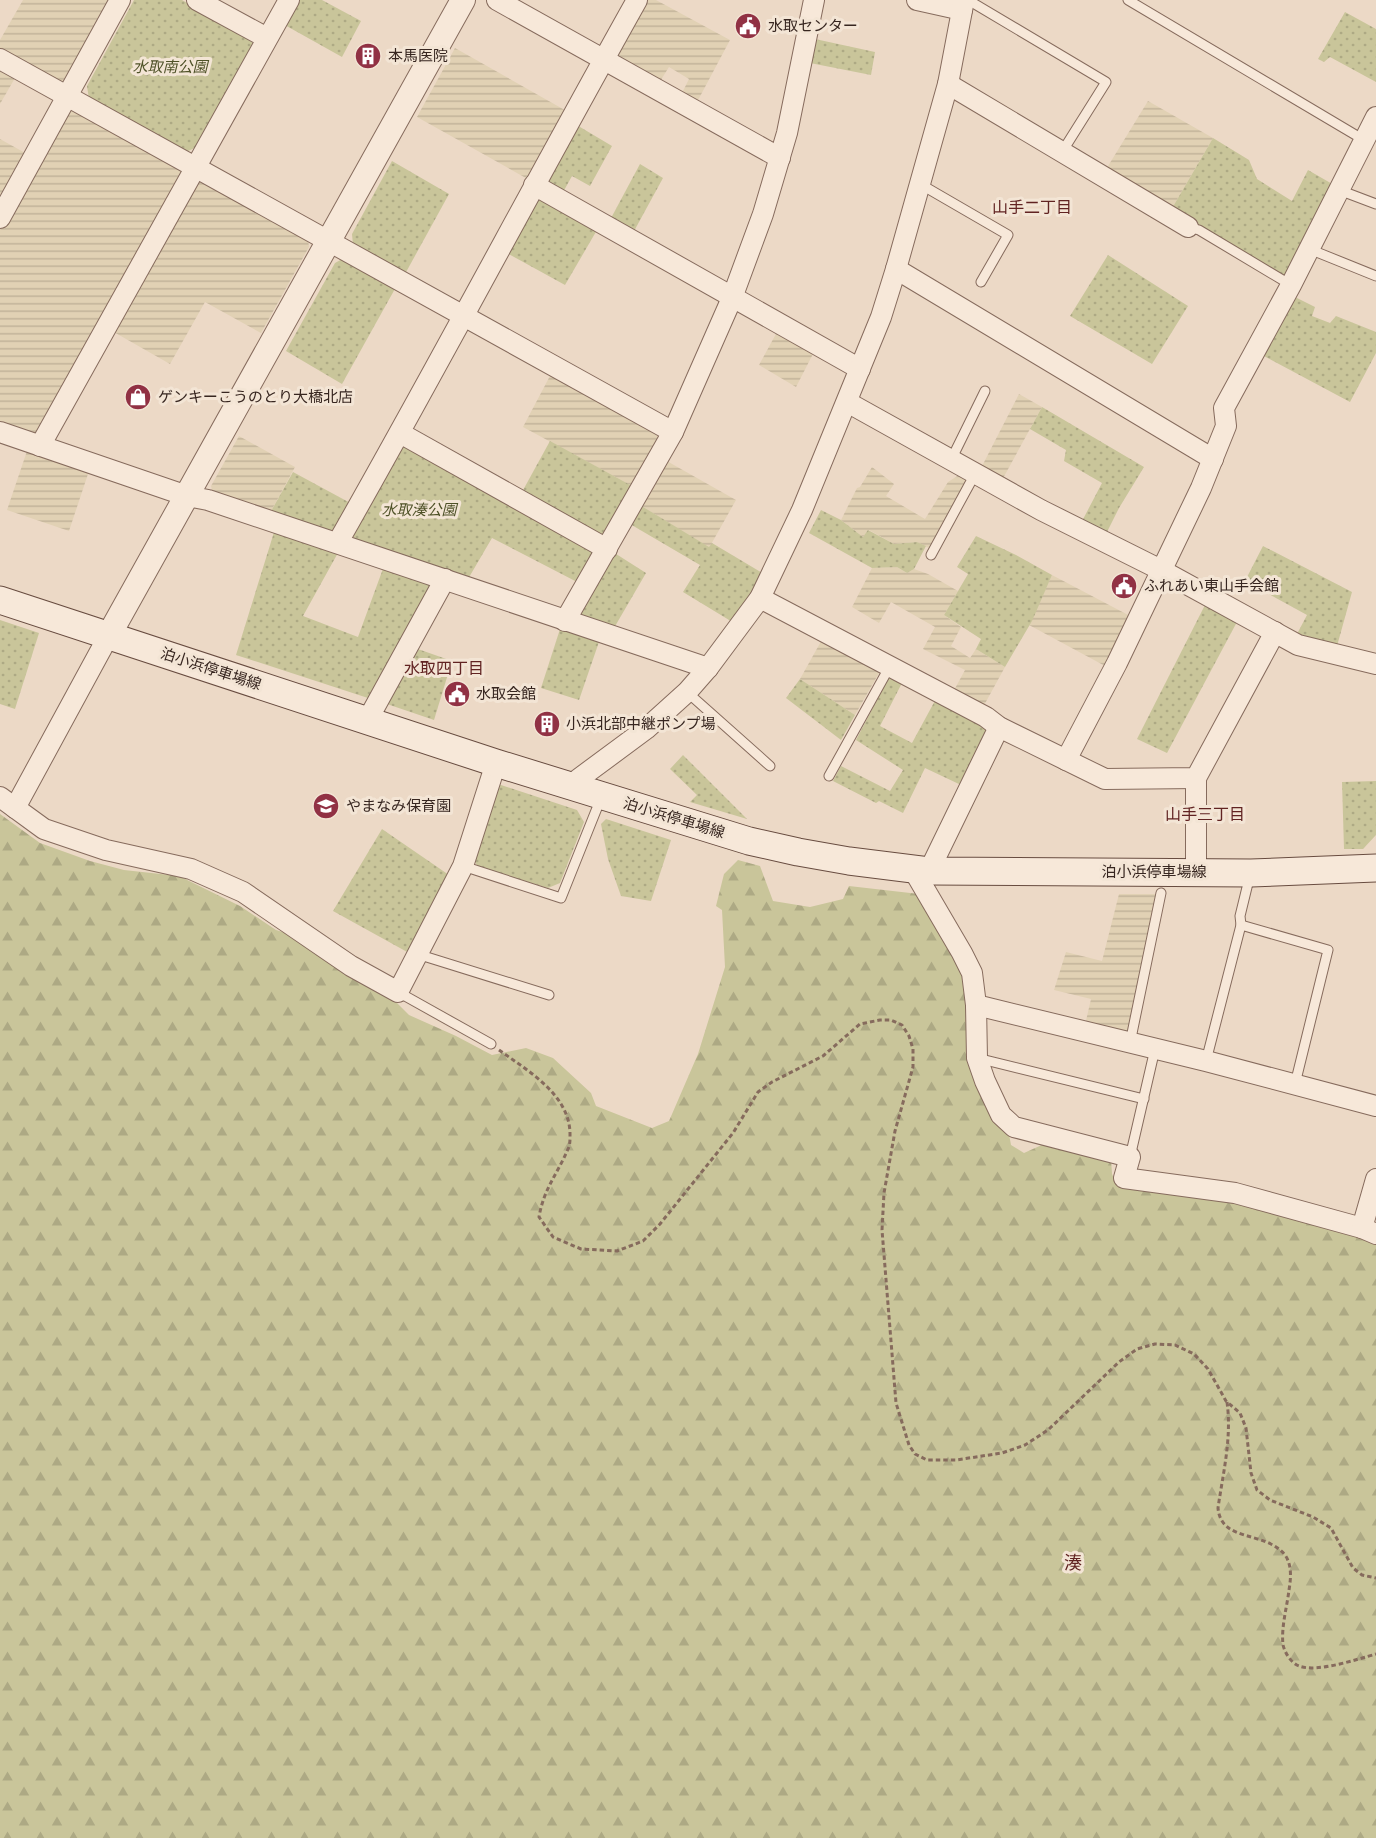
<svg xmlns="http://www.w3.org/2000/svg" width="1376" height="1838" font-family="'Roboto Serif','Noto Sans JP',serif">
<style>
.farmland{fill:url(#farmland-rules)}
.grass{fill:url(#grass-dots)}
.forest{fill:url(#forest-firs)}
.lines{fill:none;stroke-linecap:round;stroke-linejoin:round}
.service-casing{stroke:#866b5d;stroke-width:11}
.minor-casing{stroke:#866b5d;stroke-width:22}
.tertiary-casing{stroke:#866b5d;stroke-width:26}
.secondary-casing{stroke:#684c40;stroke-width:29}
.path{stroke:#866b5d;stroke-width:3;stroke-dasharray:4.5 3;stroke-linecap:butt}
.service{stroke:#f7e8d9;stroke-width:9}
.minor{stroke:#f7e8d9;stroke-width:20}
.tertiary{stroke:#f7e8d9;stroke-width:24}
.secondary{stroke:#f7e8d9;stroke-width:27}
.labels{text-anchor:middle;dominant-baseline:central;stroke-width:6;stroke-linejoin:round;paint-order:stroke}
.poi-label{font-size:15px;fill:#372620;stroke:#f3e5d5;text-anchor:start}
.park-label{font-size:15px;font-style:italic;fill:#4f5228;stroke:#f3e5d5}
.street-label{font-size:15px;fill:#372620;stroke:#f3e5d5}
.neighbourhood-label{font-size:16px;fill:#612322;stroke:#f3e5d5}
.quarter-label{font-size:18px;fill:#612322;stroke:#f3e5d5}
</style>
<defs>
<pattern id="farmland-rules" width="6" height="5" patternUnits="userSpaceOnUse" patternTransform="scale(1.5)"><rect width="6" height="5" fill="#e1d1b4"/><path d="M0 2.5h6" fill="none" stroke="#c2b39a"/></pattern>
<pattern id="grass-dots" width="8" height="8" patternUnits="userSpaceOnUse" patternTransform="scale(1.5)"><rect width="8" height="8" fill="#c9c59a"/><path d="M2 2h.1M6 6h.1" fill="none" stroke="#ada984" stroke-width="1.8" stroke-linecap="round"/></pattern>
<pattern id="forest-firs" width="22" height="20" patternUnits="userSpaceOnUse" patternTransform="scale(1.5)"><rect width="22" height="20" fill="#c9c59a"/><path d="M5 1l3.5 6h-7zM16 11l3.5 6h-7z" fill="#ada984"/></pattern>
</defs>
<rect width="100%" height="100%" fill="#ecd9c6"/>
<g class="farmland">
<polygon points="23,0 114,0 69,82 61,83 0,49 0,40"/>
<polygon points="644,0 656,0 730,40 696,104 681,95 689,79 669,67 659,83 615,59"/>
<polygon points="455,48 570,113 533,182 417,117"/>
<polygon points="0,70 15,78 0,104"/>
<polygon points="1148,101 1213,138 1171,210 1105,171"/>
<polygon points="74,109 180,167 184,175 39,437 0,428 0,230 65,113"/>
<polygon points="0,139 27,154 0,204"/>
<polygon points="202,181 308,239 309,247 261,333 205,302 170,364 112,331 194,182"/>
<polygon points="777,332 814,352 796,387 759,365"/>
<polygon points="551,374 657,433 661,441 634,487 523,427"/>
<polygon points="1019,394 1042,407 1001,482 980,470"/>
<polygon points="239,436 295,467 270,513 213,494 211,486"/>
<polygon points="28,448 90,468 69,531 7,510"/>
<polygon points="665,460 736,500 709,548 640,505"/>
<polygon points="872,467 894,484 886,496 925,519 948,482 962,473 971,478 931,549 917,542 894,544 869,530 863,537 841,520 857,488 860,487"/>
<polygon points="897,567 907,573 914,569 928,574 958,591 944,615 961,627 951,646 970,658 976,649 1005,667 982,709 952,694 965,670 923,649 935,627 891,602 879,623 852,607 872,568"/>
<polygon points="1052,575 1132,617 1107,667 1029,625"/>
<polygon points="824,636 878,664 879,673 855,715 800,679"/>
<polygon points="1119,894 1157,894 1127,1036 1085,1025 1091,999 1054,990 1066,952 1102,961"/>
</g>
<g class="grass">
<polygon points="134,0 182,0 251,39 255,47 197,147 186,152 89,99 87,86"/>
<polygon points="296,0 322,0 361,21 342,57 283,24"/>
<polygon points="1345,12 1376,29 1376,82 1330,57 1324,62 1318,59"/>
<polygon points="815,39 875,52 871,75 810,63"/>
<polygon points="575,124 612,146 590,186 572,176 562,194 551,188 546,176"/>
<polygon points="1213,138 1249,160 1257,179 1292,201 1308,170 1334,185 1287,281 1171,210"/>
<polygon points="392,161 449,194 405,274 353,245 352,234"/>
<polygon points="640,164 663,178 633,233 610,220"/>
<polygon points="540,198 597,230 565,285 505,252 533,200"/>
<polygon points="1108,255 1188,306 1152,364 1070,316"/>
<polygon points="344,258 396,287 342,384 286,351 335,263"/>
<polygon points="1293,296 1315,307 1312,316 1330,323 1336,316 1376,332 1376,353 1350,402 1262,355"/>
<polygon points="1042,407 1144,467 1119,508 1104,538 1080,525 1102,483 1064,461 1066,450 1030,429"/>
<polygon points="550,441 634,487 607,536 601,536 522,492"/>
<polygon points="402,444 593,550 594,558 579,583 492,538 468,579 356,541 350,529"/>
<polygon points="293,472 354,505 336,531 331,532 270,513"/>
<polygon points="640,505 709,547 712,543 764,574 734,623 683,592 700,565 630,524"/>
<polygon points="821,510 841,520 863,537 868,530 894,544 917,542 926,546 914,569 907,573 897,567 872,568 809,533"/>
<polygon points="275,529 339,551 303,616 358,637 384,566 427,580 431,589 371,699 236,655"/>
<polygon points="976,536 1016,555 1052,575 1032,621 1005,667 976,649 981,639 944,615 968,574 957,567"/>
<polygon points="1263,546 1352,592 1337,646 1297,634 1307,615 1245,581"/>
<polygon points="613,552 646,573 614,628 584,622 580,610"/>
<polygon points="1206,603 1238,620 1167,753 1137,739"/>
<polygon points="0,620 39,633 15,709 0,704"/>
<polygon points="561,626 600,639 579,700 541,688"/>
<polygon points="415,648 452,661 434,720 384,703"/>
<polygon points="900,677 904,679 880,726 912,743 937,697 986,723 988,731 961,785 925,768 903,813 879,801 876,803 833,781 841,766 890,791 903,770 856,740 888,679"/>
<polygon points="800,679 855,715 841,740 786,698"/>
<polygon points="683,755 747,819 690,802 697,795 670,769"/>
<polygon points="1376,781 1376,835 1363,849 1344,849 1342,782"/>
<polygon points="498,784 577,810 584,822 560,883 548,888 478,867 473,858"/>
<polygon points="606,819 671,840 651,901 621,896 608,859 601,824"/>
<polygon points="382,829 449,875 409,953 333,911"/>
</g>
<polygon class="forest" points="0,814 40,843 90,861 124,870 179,876 240,906 276,930 289,934 389,995 409,1015 456,1036 492,1055 526,1048 553,1058 591,1093 596,1106 652,1128 669,1121 698,1054 725,967 722,910 716,906 724,874 738,860 760,866 773,901 810,907 843,899 849,886 919,894 963,971 969,1004 1009,1134 1011,1145 1024,1153 1044,1144 1111,1159 1112,1174 1116,1183 1234,1199 1358,1235 1376,1243 1376,1838 0,1838"/>
<g class="lines">
<defs>
<g id="service">
<polyline points="968,0 1106,82 1062,152"/>
<polyline points="1128,0 1364,140"/>
<polyline points="920,184 1008,235 981,282"/>
<polyline points="1339,190 1376,204"/>
<polyline points="1188,227 1199,230 1291,285"/>
<polyline points="1309,249 1376,276"/>
<polyline points="951,460 985,391"/>
<polyline points="931,555 975,474"/>
<polyline points="687,692 770,766"/>
<polyline points="829,776 890,666"/>
<polyline points="463,866 561,898 601,798"/>
<polyline points="1241,925 1328,950 1295,1084"/>
<polyline points="417,954 549,995"/>
<polyline points="398,992 491,1044"/>
<polyline points="1130,1043 1161,893"/>
<polyline points="977,1058 1144,1099"/>
<polyline points="1206,1061 1241,925 1240,916 1250,875"/>
<polyline points="1130,1157 1155,1049"/>
</g>
<g id="minor">
<polyline points="197,0 267,38"/>
<polyline points="497,0 780,158"/>
<polyline points="917,0 962,10"/>
<polyline points="0,59 673,432"/>
<polyline points="948,84 1188,227"/>
<polyline points="534,185 860,369"/>
<polyline points="0,218 120,0"/>
<polyline points="896,269 1213,459"/>
<polyline points="847,402 1041,510 1161,570 1298,645 1376,664"/>
<polyline points="0,432 187,496 208,500 708,668"/>
<polyline points="400,433 607,549"/>
<polyline points="40,446 289,0"/>
<path d="M338,542c102,-179 198,-362 299,-542"/>
<polyline points="760,598 986,717 999,727 1105,779 1196,778 1275,632"/>
<polyline points="565,621 673,432 732,298 763,214 787,133 814,0"/>
<polyline points="367,721 445,579"/>
<polyline points="1066,760 1117,663 1201,488 1226,426 1224,408 1291,285 1376,117"/>
<polyline points="1196,778 1196,872"/>
<polyline points="569,786 646,729 687,692 708,668 760,598 802,510 881,317 896,269 948,84 964,0"/>
<polyline points="0,797 44,829 106,850 191,869 243,892 351,966 398,992 463,866 496,763"/>
<polyline points="15,808 109,635"/>
<polyline points="914,871 962,953 972,973 976,1005 977,1058 985,1081 1001,1115 1014,1127 1130,1157 1124,1178 1235,1193 1362,1228"/>
<polyline points="929,871 999,727"/>
<polyline points="976,1005 1206,1061 1376,1106"/>
<polyline points="1376,1179 1362,1228 1376,1234"/>
</g>
<polyline id="tertiary" points="109,635 463,0"/>
<polyline id="secondary" points="0,600 496,763 749,841 798,852 849,861 929,871 1251,873 1376,868"/>
</defs>
<use href="#service" class="service-casing"/>
<use href="#minor" class="minor-casing"/>
<use href="#tertiary" class="tertiary-casing"/>
<use href="#secondary" class="secondary-casing"/>
<g class="path">
<path d="M499,1050c29,21 72,45 71,86 0,5 0,9 -2,13 -11,26 -24,39 -29,68l14,20 28,12 36,2 26,-10 17,-17 73,-91 25,-41 14,-10 51,-26 37,-32 20,-4h11l11,5 7,11 4,13v18l-18,64 -11,62 -2,37 14,173 13,42 6,9 12,6h29l46,-7 23,-8 23,-15 71,-68 18,-13 18,-5 20,1 19,9 14,15 18,32 14,12 6,15 5,45 6,17 13,10 43,17 18,11 22,40 9,7 14,3"/>
<path d="M1227,1402c5,36 -4,71 -9,106 3,35 47,22 67,47 7,10 6,23 4,35 -2,17 -8,37 -6,55 2,8 8,18 16,21 18,7 59,-7 77,-12"/>
</g>
<use href="#service" class="service"/>
<use href="#minor" class="minor"/>
<use href="#tertiary" class="tertiary"/>
<use href="#secondary" class="secondary"/>
</g>
<defs>
<symbol id="civic-disc" viewBox="-11 -11 22 22"><circle r="9.5" fill="#913144" stroke="#f3e5d5"/><path d="M-.6-6.5H3V-4.5H.6V-3L4-1V1h2V6H-6V1h2V-1L-.6-3ZM-1.2 2.5V6h2.4V2.5Z" fill="#fff"/></symbol>
<symbol id="building-disc" viewBox="-11 -11 22 22"><circle r="9.5" fill="#913144" stroke="#f3e5d5"/><path d="M-4-6H4V6H1V3H-1V6H-4ZM-2.5-4.3h1.7v1.8h-1.7ZM.8-4.3h1.7v1.8H.8ZM-2.5-1h1.7V.8h-1.7ZM.8-1h1.7V.8H.8Z" fill="#fff"/></symbol>
<symbol id="shop-disc" viewBox="-11 -11 22 22"><circle r="9.5" fill="#913144" stroke="#f3e5d5"/><path d="M-5-2.5h2.3a2.7 3.5 0 0 1 5.4 0H5L5.5 6h-11ZM-1.5-2.5h3a1.5 2.3 0 0 0-3 0Z" fill="#fff"/></symbol>
<symbol id="school-disc" viewBox="-11 -11 22 22"><circle r="9.5" fill="#913144" stroke="#f3e5d5"/><path d="M0-5L7-2L0 1L-7-2ZM-4 1L0 2.5L4 1V4Q0 6-4 4Z" fill="#fff"/></symbol>
</defs>
<g fill-rule="evenodd">
<use href="#civic-disc" x="733" y="11" width="30" height="30"/>
<use href="#building-disc" x="353" y="41" width="30" height="30"/>
<use href="#shop-disc" x="123" y="382" width="30" height="30"/>
<use href="#civic-disc" x="1109" y="571" width="30" height="30"/>
<use href="#civic-disc" x="442" y="679" width="30" height="30"/>
<use href="#building-disc" x="532" y="709" width="30" height="30"/>
<use href="#school-disc" x="311" y="791" width="30" height="30"/>
</g>
<g class="labels">
<g class="poi-label">
<text x="768" y="26">水取センター</text>
<text x="388" y="56">本馬医院</text>
<text x="158" y="397">ゲンキーこうのとり大橋北店</text>
<text x="1144" y="586">ふれあい東山手会館</text>
<text x="476" y="694">水取会館</text>
<text x="566" y="724">小浜北部中継ポンプ場</text>
<text x="346" y="806">やまなみ保育園</text>
</g>
<g class="park-label">
<text x="170" y="67">水取南公園</text>
<text x="419" y="510">水取湊公園</text>
</g>
<g class="street-label">
<text transform="translate(211 669) rotate(18)">泊小浜停車場線</text>
<text transform="translate(674 818) rotate(17)">泊小浜停車場線</text>
<text x="1154" y="872">泊小浜停車場線</text>
</g>
<g class="neighbourhood-label">
<text x="1032" y="207">山手二丁目</text>
<text x="444" y="668">水取四丁目</text>
<text x="1205" y="814">山手三丁目</text>
</g>
<g class="quarter-label">
<text x="1073" y="1562">湊</text>
</g>
</g>
</svg>
